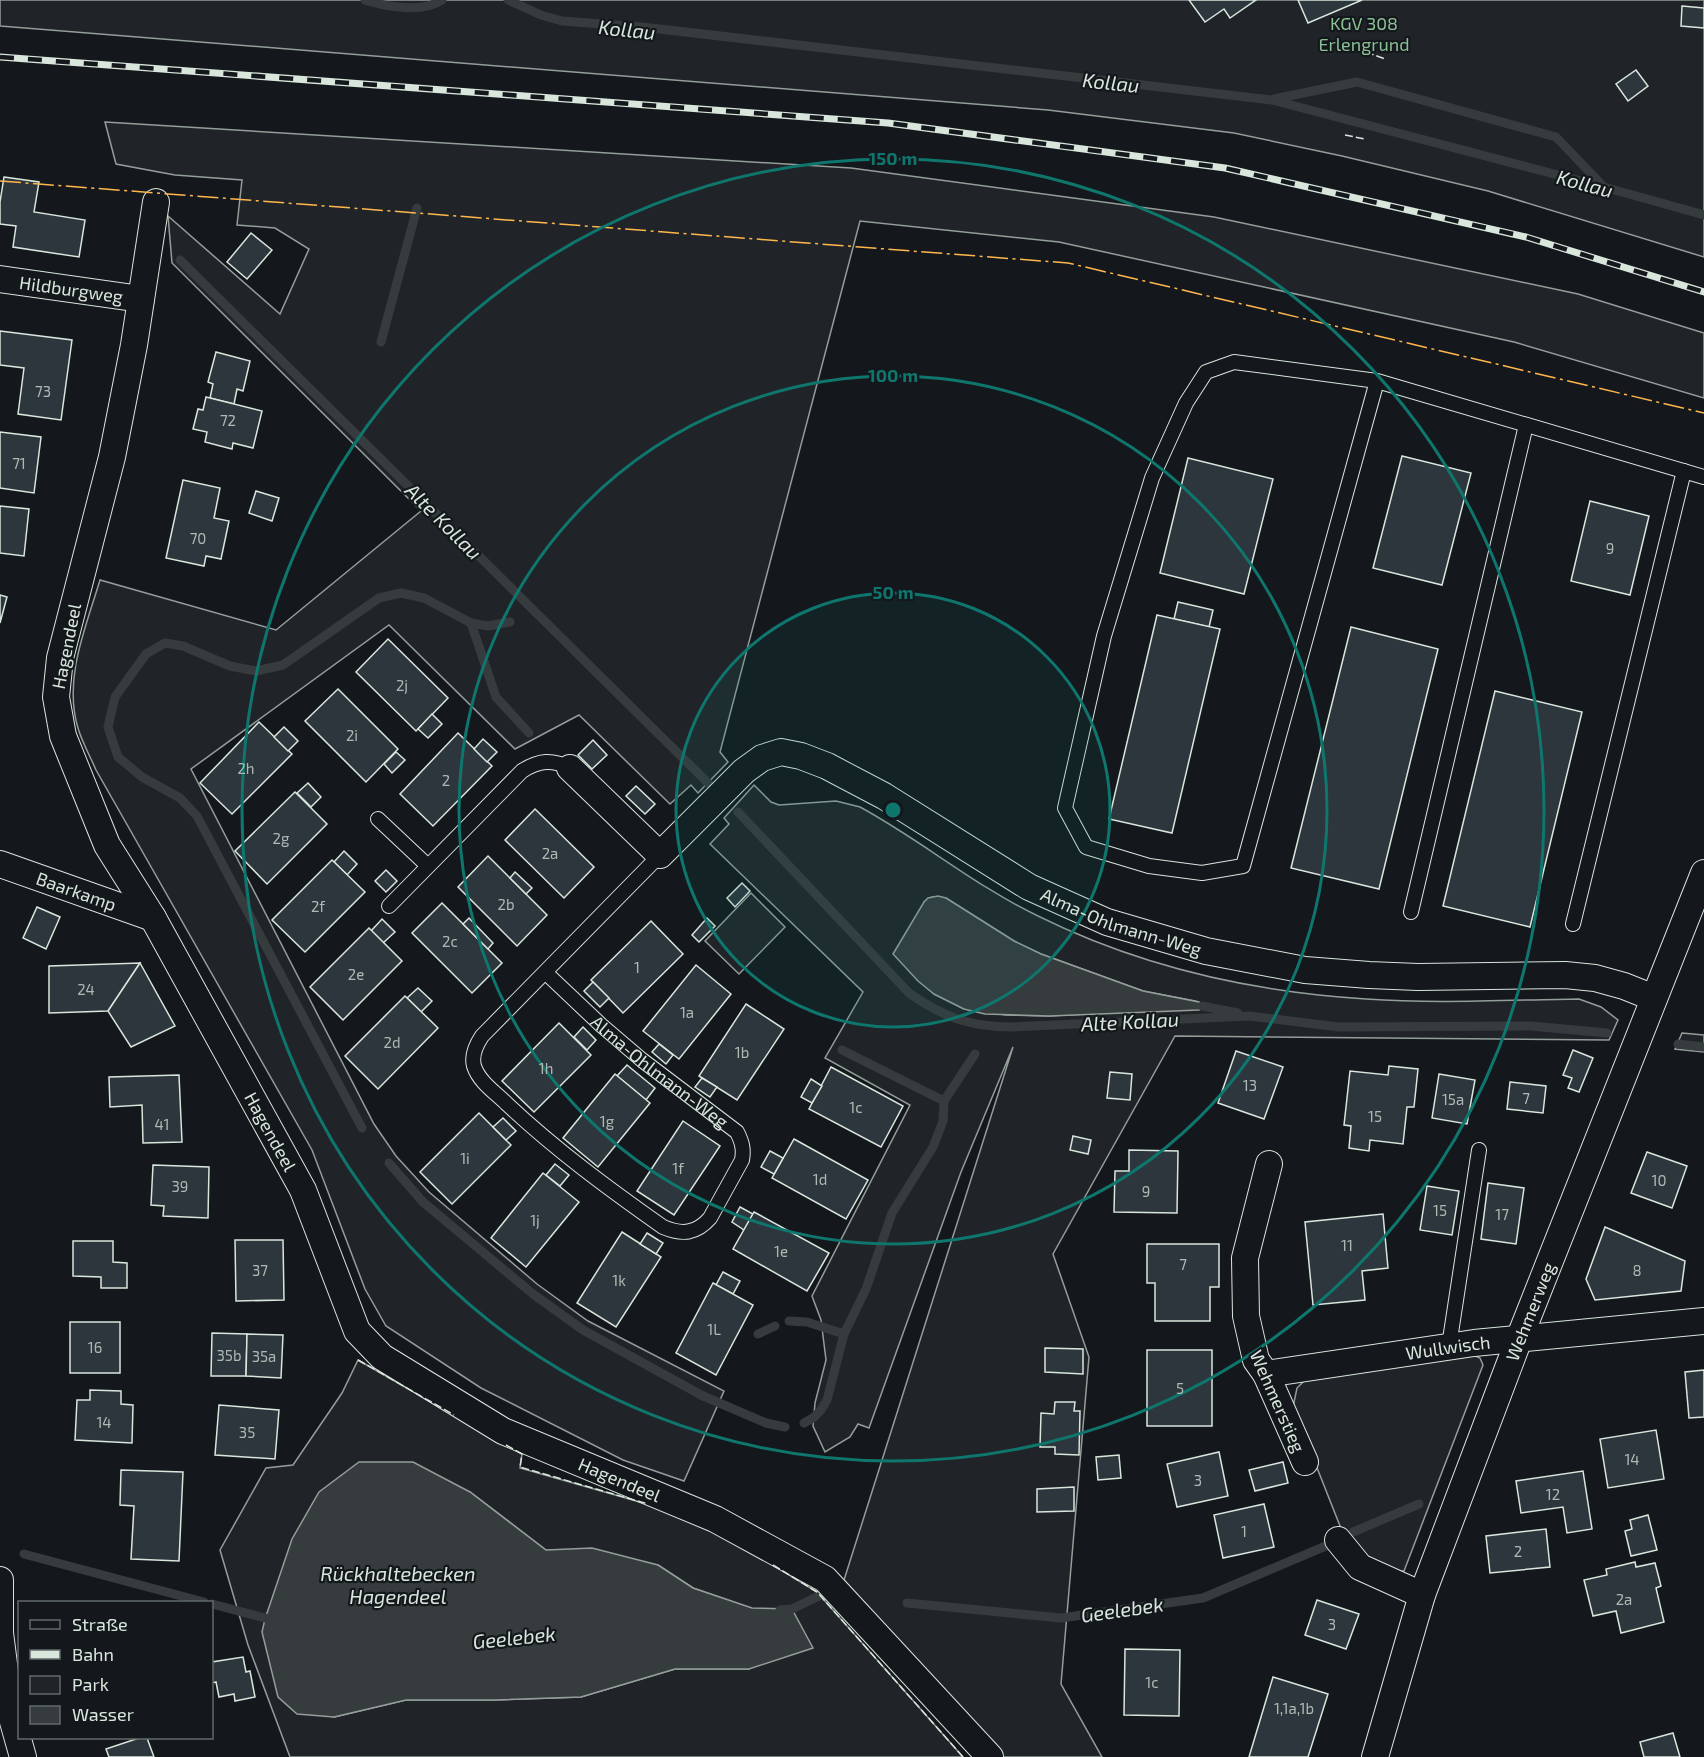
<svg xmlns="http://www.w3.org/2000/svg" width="1704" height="1757" font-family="'Exo 2',sans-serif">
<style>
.green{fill:#202428;stroke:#939e99;stroke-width:1.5;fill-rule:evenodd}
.water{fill:#363b3e;stroke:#939e99;stroke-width:1.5}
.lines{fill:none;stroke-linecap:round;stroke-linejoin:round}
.stream{stroke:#363b3e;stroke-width:9}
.building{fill:#2c363c;stroke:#d8e6dc;stroke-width:1.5}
.service-casing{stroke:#d8e6dc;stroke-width:16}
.minor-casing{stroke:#d8e6dc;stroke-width:28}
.service{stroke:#14181c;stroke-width:14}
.minor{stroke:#14181c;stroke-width:26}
.rail-casing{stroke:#d8e6dc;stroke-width:7}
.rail{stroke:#14181c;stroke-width:4.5;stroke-dasharray:14;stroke-linecap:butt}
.fence{stroke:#d8e6dc;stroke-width:1.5;stroke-dasharray:8 3;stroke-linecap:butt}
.power{stroke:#ffb74d;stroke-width:1.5;stroke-dasharray:21 4.5 3 4.5;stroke-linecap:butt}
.ring{fill:none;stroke:#0f766e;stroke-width:3}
.labels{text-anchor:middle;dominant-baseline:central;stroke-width:4.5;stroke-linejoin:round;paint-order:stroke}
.number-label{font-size:15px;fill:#adbab4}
.park-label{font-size:18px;fill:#8ac095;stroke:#14181c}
.street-label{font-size:18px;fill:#d8e6dc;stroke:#14181c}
.water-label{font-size:20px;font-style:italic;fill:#d8e6dc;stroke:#14181c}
.centre{fill:#0f766e;stroke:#14181c;stroke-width:3}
.ring-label{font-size:18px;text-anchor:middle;font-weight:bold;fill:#0f766e;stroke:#14181c;stroke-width:4.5;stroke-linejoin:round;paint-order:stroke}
</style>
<rect width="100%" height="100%" fill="#14181c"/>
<g class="green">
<polygon points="0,0 1704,0 1704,257 1488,191 1342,156 1234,133 1048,110 0,26"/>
<path d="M105,122l746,46 363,49 364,77 126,39v65l-190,-56 -455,-100 -199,-21 -140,531 8,10 -30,31 -7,-8 -21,19 -91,-89 -64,34 -126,-124 -198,144 183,355 22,32 33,36 108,92 51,37 136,70 -40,90 -61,-21 -142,-72 -95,-62 -21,-37 -53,-139 -216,-380c-6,-14 -14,-28 -18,-42 -15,-49 8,-101 22,-148l176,50 145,-119 -249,-248 -4,-47 112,98 29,-65 -34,-21 -38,-3 5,-45 -67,-5 -59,-11z"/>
<path d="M754,785l17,17 8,3 57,-4 24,6c61,33 115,79 178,109 101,50 215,76 328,83 70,5 142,1 213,0l22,8 17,13 -9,20 -434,-4 -122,218 36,103 -28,327 41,73h-99l-159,-177 169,-533 -52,125 -92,256 -11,-4 -8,13 -25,15 -12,-26 2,-23 11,-43 -5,-40 -9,-24 98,-191 -85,-47 38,-66 -153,-148 19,-20 -5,-6zM932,897l14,1 68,43 27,13 102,37 52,10 6,2 1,5 -153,8 -43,-1 -42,-6 -30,-15 -10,-92z"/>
<polygon points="751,893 785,927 739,974 705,941"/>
<polygon points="1682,1033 1704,1035 1704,1052 1675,1049"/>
<polygon points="1471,1354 1480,1358 1483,1365 1404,1571 1397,1571 1363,1557 1342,1531 1293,1407 1297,1388 1309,1376"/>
<path d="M358,1360l164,94 -2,14 176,50 121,74 146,165h-673l-42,-112 -28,-95 46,-82 27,-3 49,-72zM470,1492l76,58 112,15 35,23 60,21h39l-43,60h-74l-94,28 -87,3h-88l-72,17z"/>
</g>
<g class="water">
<polygon points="938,896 946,898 1014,941 1041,954 1143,991 1199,1002 1202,1005 1202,1008 1199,1010 1049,1016 985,1014 964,1009 934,994 918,981 893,954 924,902 928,898"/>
<polygon points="359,1462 413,1462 470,1492 546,1550 592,1548 658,1565 693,1588 752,1608 792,1609 813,1648 749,1669 675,1669 581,1697 494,1700 406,1700 334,1717 297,1714 278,1697 262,1632 265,1619 292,1539 319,1492"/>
</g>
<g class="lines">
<g class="stream">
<path d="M365,0c21,7 58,13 77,0"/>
<polyline points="508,0 541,15 562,21 642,27 1272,100 1604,187 1704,215"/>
<polyline points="1274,99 1357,82 1556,137 1603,186"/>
<polyline points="180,260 708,783"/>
<polyline points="381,342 417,208"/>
<polyline points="471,623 496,697 529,733"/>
<path d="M738,812l171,181c34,24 61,34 103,34l237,-11 90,11 192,-1 76,7"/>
<polyline points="1202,1006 1238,1013"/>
<polyline points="1678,1044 1704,1047"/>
<polyline points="842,1050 944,1101"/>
<polyline points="362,1128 197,816 180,798 142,777 118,757 108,727 115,697 146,654 165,643 183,646 230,666 256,671 283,665 379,598 401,593 424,598 471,623 488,626 510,622"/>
<polyline points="389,1163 423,1202 533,1294 583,1330 703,1396 766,1423 785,1427"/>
<polyline points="789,1321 807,1322 844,1334"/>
<polyline points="758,1334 775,1326"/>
<polyline points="804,1423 813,1418 821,1410 827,1400 844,1334 866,1289 892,1213 933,1147 943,1121 944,1101 975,1054"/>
<polyline points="1353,1532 1419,1504"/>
<polyline points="24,1554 204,1602"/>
<polyline points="907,1603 1061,1618 1203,1598 1328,1545"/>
<polyline points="212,1604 276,1621"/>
<polyline points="780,1610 792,1609 819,1596"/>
</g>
</g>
<g class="building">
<polygon points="1189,0 1256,0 1230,18 1224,9 1205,22"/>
<polygon points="1298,0 1362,0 1308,23"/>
<polygon points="1682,6 1704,8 1704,28 1681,26"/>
<polygon points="1636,70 1648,86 1628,101 1616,84"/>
<polygon points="4,177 39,182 34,212 85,220 79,257 13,247 16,226 0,224 0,202"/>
<polygon points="251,233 272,250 247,279 227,262"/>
<polygon points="0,331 72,340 61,420 18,414 24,368 0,365"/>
<polygon points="216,352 250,361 243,391 237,389 234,404 210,398 213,384 208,382"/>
<polygon points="206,397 262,411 253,448 233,443 232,449 205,442 207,432 193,429 198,409 203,410"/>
<polygon points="0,432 41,437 34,493 0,488"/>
<polygon points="1402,456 1471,473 1442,585 1373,568"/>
<polygon points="1188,458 1273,479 1244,594 1160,573"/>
<polygon points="183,480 220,488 214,518 229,521 221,559 206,556 204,566 166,558"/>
<polygon points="256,491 279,498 272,521 249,513"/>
<polygon points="1590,501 1649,516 1630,595 1571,581"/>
<polygon points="0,506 29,509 24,556 0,553"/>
<polygon points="0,595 7,597 0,623"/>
<polygon points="1178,602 1213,610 1209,627 1174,619"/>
<polygon points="1157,615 1220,629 1172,833 1109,819"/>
<polygon points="1351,627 1438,649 1379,889 1291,868"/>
<polygon points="388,639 448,698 416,731 356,672"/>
<polygon points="338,689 398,749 366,782 305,721"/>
<polygon points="1495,691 1582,712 1530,927 1443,906"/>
<polygon points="432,714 442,724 428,738 418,729"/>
<polygon points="259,722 292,754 232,814 200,783"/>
<polygon points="284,727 298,741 288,751 274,737"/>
<polygon points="458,733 492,766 433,826 400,794"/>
<polygon points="483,739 497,752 487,762 474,749"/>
<polygon points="593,740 607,755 592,769 578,755"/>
<polygon points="396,752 405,760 392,773 384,764"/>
<polygon points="308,783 321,797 311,807 297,793"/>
<polygon points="636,786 655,804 645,814 626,796"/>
<polygon points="295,792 327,824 267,884 235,851"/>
<polygon points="535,809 594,867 564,898 505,840"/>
<polygon points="344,851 357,864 347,875 334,862"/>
<polygon points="488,856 547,915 517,946 458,887"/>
<polygon points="332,860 365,892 305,952 272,920"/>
<polygon points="386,870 397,881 386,892 375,881"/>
<polygon points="515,872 532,888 526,894 510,878"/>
<polygon points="742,883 750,891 735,907 727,898"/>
<polygon points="442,903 502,963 472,993 412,933"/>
<polygon points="37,907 60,917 46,949 23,938"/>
<polygon points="469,918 493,943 488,949 463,924"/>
<polygon points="707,918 715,926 699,942 692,935"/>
<polygon points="382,919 395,932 383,943 371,931"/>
<polygon points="651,921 683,954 623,1013 591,980"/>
<polygon points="369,928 402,961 343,1020 310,987"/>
<polygon points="140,963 108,1011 49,1013 49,966"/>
<polygon points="140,963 175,1026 131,1047 108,1011"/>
<polygon points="696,965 731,994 679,1059 643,1031"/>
<polygon points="593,982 609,998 600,1007 584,991"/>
<polygon points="418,988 432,1001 421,1012 407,998"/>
<polygon points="405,996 438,1028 378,1089 345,1056"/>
<polygon points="746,1004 784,1029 737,1100 699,1076"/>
<polygon points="559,1023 591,1055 534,1112 502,1081"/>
<polygon points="583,1027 596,1040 587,1050 574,1037"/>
<polygon points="659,1044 673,1055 666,1064 652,1052"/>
<polygon points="1573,1050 1593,1058 1579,1092 1568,1088 1572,1078 1563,1075"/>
<polygon points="1236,1051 1283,1067 1264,1119 1218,1103"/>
<polygon points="627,1065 655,1088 646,1100 617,1076"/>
<polygon points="1389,1066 1418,1069 1414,1107 1407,1107 1403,1144 1370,1140 1369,1151 1349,1148 1351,1126 1344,1125 1350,1071 1388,1075"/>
<polygon points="831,1067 903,1106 881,1147 809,1109"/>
<polygon points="1110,1072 1132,1074 1130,1100 1107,1098"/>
<polygon points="615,1074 650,1103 598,1167 563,1138"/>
<polygon points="1439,1074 1475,1080 1467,1124 1432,1118"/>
<polygon points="179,1075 182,1142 143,1143 142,1105 110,1107 109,1077"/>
<polygon points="702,1078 717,1087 710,1097 695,1087"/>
<polygon points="811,1079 822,1086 812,1103 801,1097"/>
<polygon points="1510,1082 1546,1086 1543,1113 1507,1109"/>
<polygon points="479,1113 511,1145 452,1204 420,1172"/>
<polygon points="503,1118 516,1131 506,1140 493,1127"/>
<polygon points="683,1121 720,1146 674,1215 637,1191"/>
<polygon points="1073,1136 1091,1140 1088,1154 1070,1150"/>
<polygon points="794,1139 868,1180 846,1219 772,1178"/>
<polygon points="1129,1150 1178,1151 1177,1213 1114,1212 1115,1171 1129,1171"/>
<polygon points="770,1151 783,1158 774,1174 761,1167"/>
<polygon points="1647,1152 1687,1166 1672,1208 1631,1193"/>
<polygon points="555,1164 569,1175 560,1186 546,1175"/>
<polygon points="153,1165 209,1167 208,1218 163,1216 164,1206 151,1205"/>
<polygon points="543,1173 579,1202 526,1267 491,1238"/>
<polygon points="1488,1183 1524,1188 1516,1244 1481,1239"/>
<polygon points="1427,1186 1459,1191 1452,1235 1420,1230"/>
<polygon points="740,1207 753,1214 744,1230 732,1222"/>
<polygon points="754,1212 829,1253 807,1291 733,1249"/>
<polygon points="1383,1214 1388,1268 1362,1271 1365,1300 1313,1305 1305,1222"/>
<polygon points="1605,1227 1685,1261 1681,1291 1595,1300 1586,1279"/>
<polygon points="622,1232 661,1257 616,1327 577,1303"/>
<polygon points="647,1233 663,1243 656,1254 640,1244"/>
<polygon points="235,1240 283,1240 284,1300 236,1301"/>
<polygon points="73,1241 113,1241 113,1262 127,1263 127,1288 101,1288 101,1277 73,1276"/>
<polygon points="1147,1244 1219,1244 1219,1287 1210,1287 1210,1321 1155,1321 1155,1283 1147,1283"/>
<polygon points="723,1272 740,1281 733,1294 716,1285"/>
<polygon points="713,1283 753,1305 716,1375 676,1353"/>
<rect x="70" y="1322" width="50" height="51"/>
<polygon points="212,1333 247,1334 246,1376 211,1376"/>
<polygon points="247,1334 283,1335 281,1378 246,1376"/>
<polygon points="1045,1348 1083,1349 1083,1374 1045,1372"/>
<rect x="1147" y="1350" width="65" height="76"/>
<polygon points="1704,1370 1704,1417 1689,1418 1685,1372"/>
<polygon points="90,1390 121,1391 121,1404 133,1405 132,1443 75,1440 77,1400 90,1400"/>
<polygon points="1055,1402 1075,1402 1074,1411 1080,1411 1079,1455 1055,1454 1055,1447 1040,1447 1041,1413 1054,1414"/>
<polygon points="219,1405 279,1410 275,1459 215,1455"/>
<polygon points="1656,1430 1664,1479 1608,1488 1600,1439"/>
<polygon points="1219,1452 1228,1496 1177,1507 1167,1464"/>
<polygon points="1119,1455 1121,1478 1098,1480 1096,1457"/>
<polygon points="1283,1462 1288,1483 1255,1491 1249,1470"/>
<polygon points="121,1470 183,1472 179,1561 131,1559 134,1506 120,1505"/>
<polygon points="1583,1471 1592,1529 1567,1533 1563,1507 1521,1513 1516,1481"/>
<polygon points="1074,1487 1074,1511 1037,1512 1037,1489"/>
<polygon points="1264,1504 1274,1547 1223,1558 1214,1515"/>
<polygon points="1648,1515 1657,1550 1631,1556 1625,1531 1632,1529 1630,1520"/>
<polygon points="1546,1529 1550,1567 1490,1573 1486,1536"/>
<polygon points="1635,1562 1636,1567 1655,1563 1661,1586 1656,1588 1664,1622 1621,1633 1616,1611 1593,1616 1584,1580 1607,1575 1606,1569"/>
<polygon points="1317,1600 1359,1614 1346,1649 1305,1635"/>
<polygon points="1125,1649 1180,1650 1179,1716 1124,1715"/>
<polygon points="243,1657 246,1672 250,1671 255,1697 235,1701 234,1694 219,1697 216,1682 212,1683 212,1662"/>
<polygon points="1273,1677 1328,1694 1308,1757 1249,1757"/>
<polygon points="1673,1733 1680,1757 1644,1757 1640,1742"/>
<polygon points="139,1738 147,1738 154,1757 109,1757 106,1749"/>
</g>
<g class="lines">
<defs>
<g id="service">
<polyline points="1377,381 1234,362 1206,372 1186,403 1152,478 1104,636 1065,808 1086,847 1149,866 1202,873 1243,866 1377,381 1704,477"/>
<polyline points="378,819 428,866"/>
<path d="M389,906l133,-135c17,-11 30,-12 48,-3"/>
<polyline points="1411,912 1526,425"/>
<polyline points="1573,924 1684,471"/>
<path id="s1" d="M545,972l56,53 41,35 95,72c5,10 7,17 5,28l-32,58c-14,16 -28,17 -47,9 -54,-38 -107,-77 -156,-123 -11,-11 -28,-22 -33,-38 -3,-11 2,-21 8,-30l178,-181"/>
<polyline points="1449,1346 1479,1150"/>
</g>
<g id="minor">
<path id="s2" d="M156,202l-22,143 -22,112 -52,201 -4,39 7,39 44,109 46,73 150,272 54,141 25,26 121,74 212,88 110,60 165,178"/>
<path id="s3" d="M0,279l141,20"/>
<path id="s4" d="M570,768l90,87 84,-84 18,-13 19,-6 20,4 26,10 57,30 145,91 78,35 99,29 99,19 64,5 49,2 147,-2 30,3 29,8 30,12"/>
<path id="s5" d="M0,864l153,54"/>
<polyline points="1269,1164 1245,1258 1246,1316 1256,1360 1266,1374 1305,1462"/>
<path id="s6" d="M1266,1374l208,-31 230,-22"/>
<polyline points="1338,1540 1360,1567 1422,1595"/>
<polyline points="0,1580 0,1633 10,1711 23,1757"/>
<path id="s7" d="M1375,1757l47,-162 97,-256 185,-466"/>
</g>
</defs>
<use href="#service" class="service-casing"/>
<use href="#minor" class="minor-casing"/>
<use href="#service" class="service"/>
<use href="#minor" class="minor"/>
<defs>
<polyline id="rail" points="0,57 888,123 1225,168 1526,237 1704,292"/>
</defs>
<use href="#rail" class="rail-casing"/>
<use href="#rail" class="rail"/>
<g class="fence">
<polyline points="1366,52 1385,59"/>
<polyline points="1345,135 1365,139"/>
<polyline points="358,1360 454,1415"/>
<polyline points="506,1445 522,1454 520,1467 648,1504"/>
<polyline points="773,1565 817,1592 963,1757"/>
</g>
<polyline class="power" points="0,181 1068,263 1704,413"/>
</g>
<circle cx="893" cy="810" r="217" fill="#0f766e" fill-opacity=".12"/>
<g class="ring">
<circle cx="893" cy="810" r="217"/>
<circle cx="893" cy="810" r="434"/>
<circle cx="893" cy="810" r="651"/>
</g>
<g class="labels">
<g class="number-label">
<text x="43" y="391">73</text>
<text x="228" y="420">72</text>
<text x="19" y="463">71</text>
<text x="198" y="538">70</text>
<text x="1610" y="548">9</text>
<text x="402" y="685">2j</text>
<text x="352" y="735">2i</text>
<text x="246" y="768">2h</text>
<text x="446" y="780">2</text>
<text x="281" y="838">2g</text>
<text x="550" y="853">2a</text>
<text x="506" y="904">2b</text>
<text x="318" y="906">2f</text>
<text x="450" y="941">2c</text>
<text x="637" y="967">1</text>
<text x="356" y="974">2e</text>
<text x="86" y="989">24</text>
<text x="687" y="1012">1a</text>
<text x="392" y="1042">2d</text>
<text x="742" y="1052">1b</text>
<text x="546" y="1068">1h</text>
<text x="1250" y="1085">13</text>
<text x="1526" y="1098">7</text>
<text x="1453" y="1099">15a</text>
<text x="856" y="1107">1c</text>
<text x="1375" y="1116">15</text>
<text x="607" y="1121">1g</text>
<text x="162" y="1124">41</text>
<text x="465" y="1158">1i</text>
<text x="678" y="1168">1f</text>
<text x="820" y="1179">1d</text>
<text x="1659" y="1180">10</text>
<text x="180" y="1186">39</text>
<text x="1146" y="1191">9</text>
<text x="1440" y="1210">15</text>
<text x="1502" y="1214">17</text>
<text x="535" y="1220">1j</text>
<text x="1347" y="1245">11</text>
<text x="781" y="1251">1e</text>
<text x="1183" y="1264">7</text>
<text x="260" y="1270">37</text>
<text x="1637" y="1270">8</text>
<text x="619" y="1280">1k</text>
<text x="714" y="1329">1L</text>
<text x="95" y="1347">16</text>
<text x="229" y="1355">35b</text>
<text x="264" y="1356">35a</text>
<text x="1180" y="1388">5</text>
<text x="104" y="1422">14</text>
<text x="247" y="1432">35</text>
<text x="1632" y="1459">14</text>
<text x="1198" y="1480">3</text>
<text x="1553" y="1494">12</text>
<text x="1244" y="1531">1</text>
<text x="1518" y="1551">2</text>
<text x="1624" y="1599">2a</text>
<text x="1332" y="1624">3</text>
<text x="1152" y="1682">1c</text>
<text x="1294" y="1708">1,1a,1b</text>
</g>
<g class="park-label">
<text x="1364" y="23">KGV 308<tspan x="1364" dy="21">Erlengrund</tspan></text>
</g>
<g class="street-label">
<text stroke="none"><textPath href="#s3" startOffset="72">Hildburgweg</textPath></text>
<text transform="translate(66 646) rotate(-79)">Hagendeel</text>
<text stroke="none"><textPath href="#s5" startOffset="81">Baarkamp</textPath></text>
<text stroke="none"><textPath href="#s4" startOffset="669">Alma-Ohlmann-Weg</textPath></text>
<text stroke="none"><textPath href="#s1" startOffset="152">Alma-Ohlmann-Weg</textPath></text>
<text stroke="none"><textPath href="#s2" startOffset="993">Hagendeel</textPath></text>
<text stroke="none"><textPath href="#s7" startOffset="472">Wehmerweg</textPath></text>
<text stroke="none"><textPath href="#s6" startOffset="184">Wullwisch</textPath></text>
<text transform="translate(1278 1401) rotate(66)">Wehmerstieg</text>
<text stroke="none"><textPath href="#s2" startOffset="1515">Hagendeel</textPath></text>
</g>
<g class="water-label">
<text transform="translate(627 29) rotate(6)">Kollau</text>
<text transform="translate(1111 82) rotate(6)">Kollau</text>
<text transform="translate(1585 183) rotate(15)">Kollau</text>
<text transform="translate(444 521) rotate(45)">Alte Kollau</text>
<text transform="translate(1130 1021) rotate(-3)">Alte Kollau</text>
<text x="398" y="1573">Rückhaltebecken<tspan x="398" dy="23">Hagendeel</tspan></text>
<text transform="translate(1122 1609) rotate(-8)">Geelebek</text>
<text transform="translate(514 1637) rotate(-6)">Geelebek</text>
</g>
</g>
<circle cx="893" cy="810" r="9" class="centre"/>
<g class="ring-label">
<text x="893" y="165">150 m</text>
<text x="893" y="382">100 m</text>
<text x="893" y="599">50 m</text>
</g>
<rect x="18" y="1601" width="195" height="138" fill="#14181c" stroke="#626a69" stroke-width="1.5"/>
<rect x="30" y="1620" width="30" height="9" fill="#14181c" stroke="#626a69" stroke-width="1.5"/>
<text x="72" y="1631" font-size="18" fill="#d8e6dc">Straße</text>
<rect x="30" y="1650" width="30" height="9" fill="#d8e6dc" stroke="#626a69" stroke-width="1.5"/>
<text x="72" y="1661" font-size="18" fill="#d8e6dc">Bahn</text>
<rect x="30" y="1676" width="30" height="18" fill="#202428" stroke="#626a69" stroke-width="1.5"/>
<text x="72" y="1691" font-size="18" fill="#d8e6dc">Park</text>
<rect x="30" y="1706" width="30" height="18" fill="#363b3e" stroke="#626a69" stroke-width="1.5"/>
<text x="72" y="1721" font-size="18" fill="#d8e6dc">Wasser</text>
</svg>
